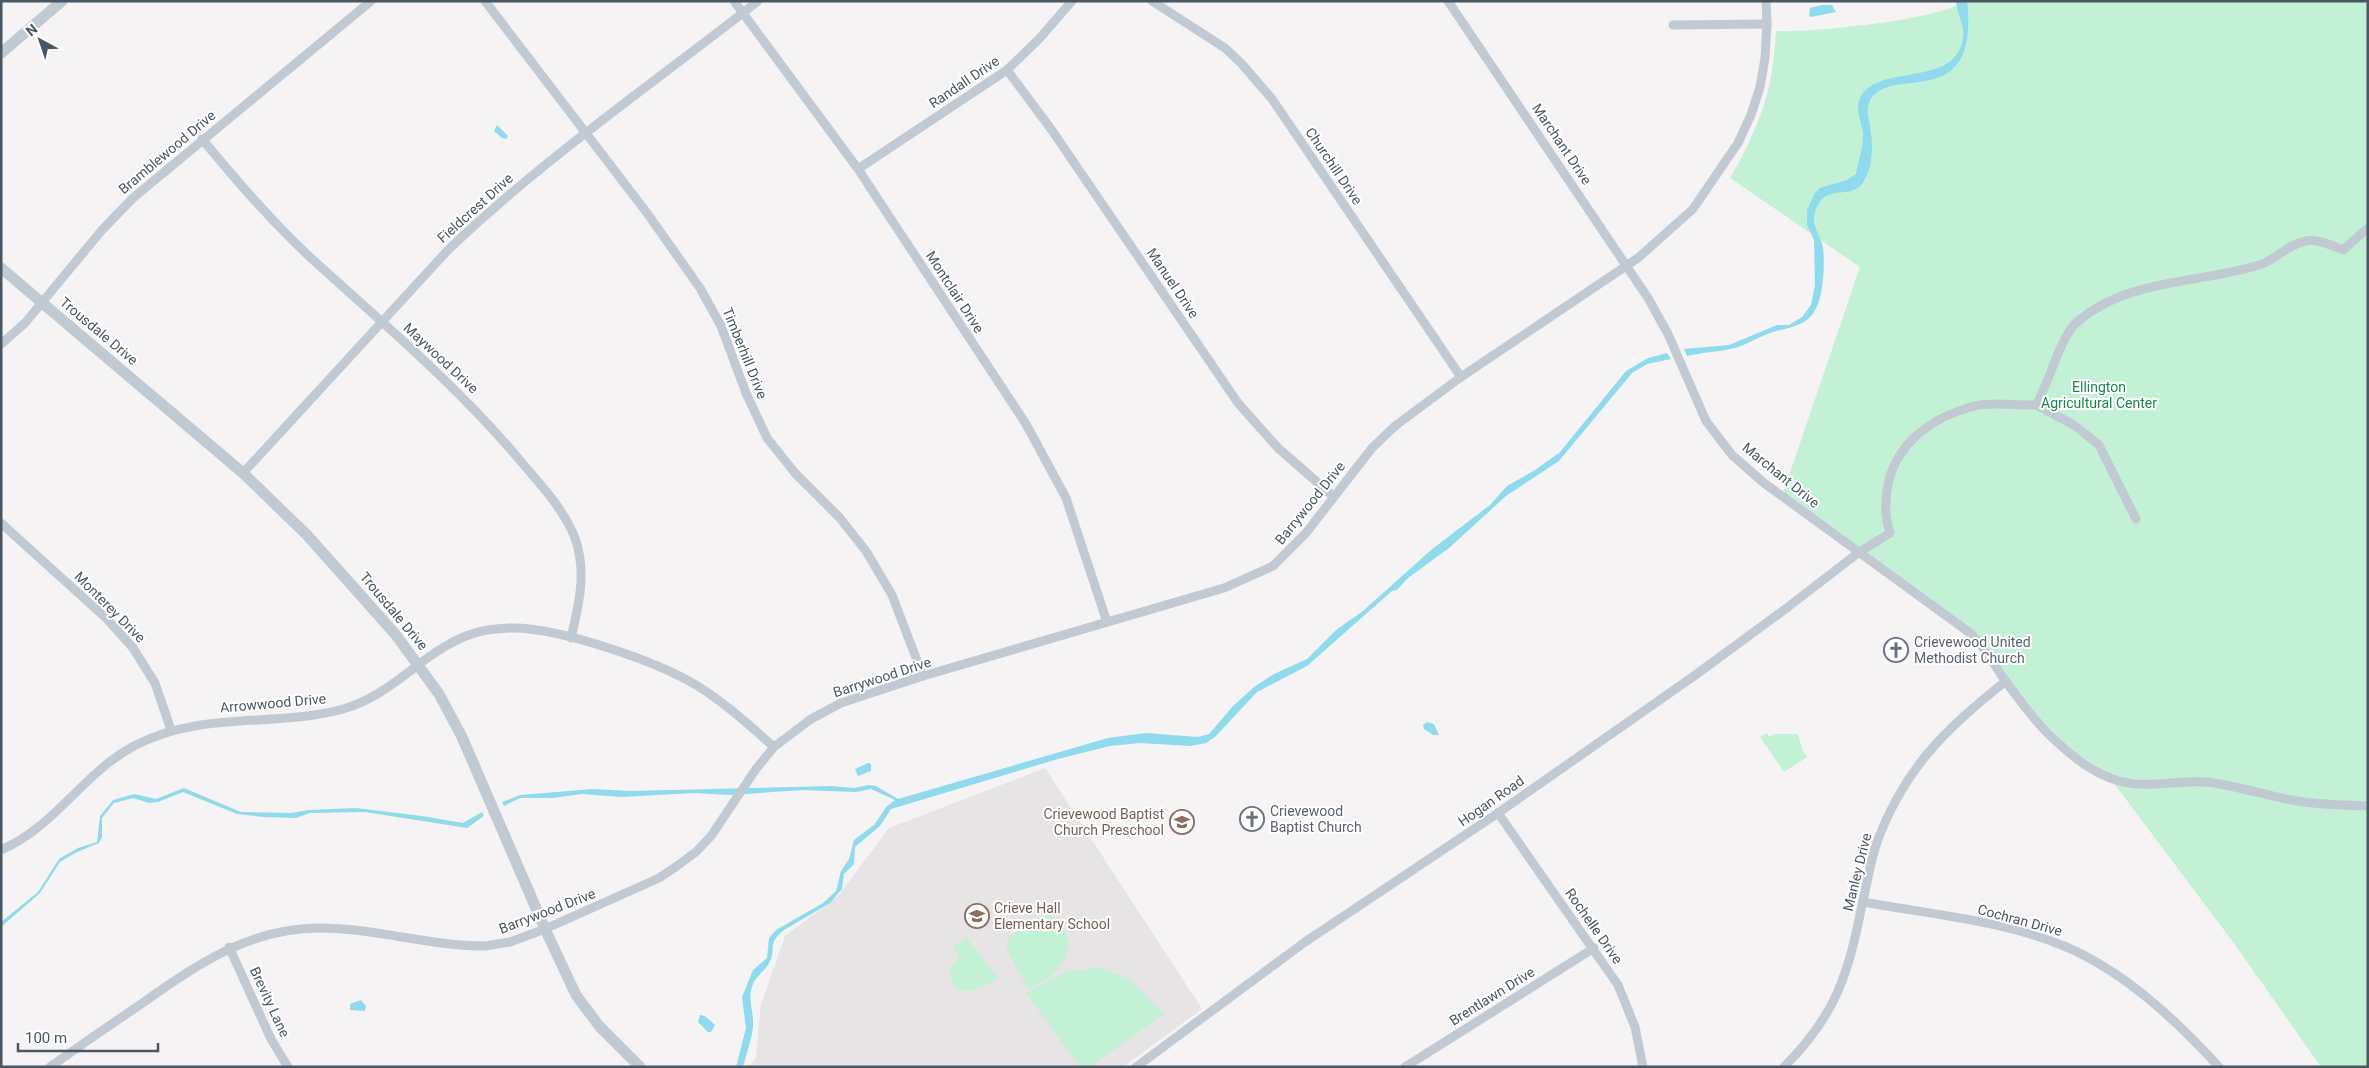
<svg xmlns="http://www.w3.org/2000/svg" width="2369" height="1068" font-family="Roboto,sans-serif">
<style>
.education{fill:#e6e4e5}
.green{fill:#c3f1d5}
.water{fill:#90daee}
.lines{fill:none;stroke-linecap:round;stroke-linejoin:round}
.minor{stroke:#c1cad2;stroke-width:9}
.tertiary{stroke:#c1cad2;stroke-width:11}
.labels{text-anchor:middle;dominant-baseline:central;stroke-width:4;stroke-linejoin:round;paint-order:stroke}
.street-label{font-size:14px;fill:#4a5661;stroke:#fff}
.park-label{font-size:14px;fill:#17864f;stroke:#fff}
.worship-label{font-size:14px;fill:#5b616d;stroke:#fff;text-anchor:start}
.education-label{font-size:14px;fill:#785e54;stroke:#fff;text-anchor:end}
</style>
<rect width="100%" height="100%" fill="#f5f3f3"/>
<polygon class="education" points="1045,768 1202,1009 1123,1067 749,1067 756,1057 761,1004 785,936 838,896 889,828"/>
<g class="green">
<path d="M1964,1h404v1066h-47l-85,-121 -126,-168 -51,-34 -77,-98 -200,-150 78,-229 -130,-89c30,-52 43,-87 46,-147 32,2 166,-11 188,-30z"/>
<polygon points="1767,733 1769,737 1775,734 1798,734 1802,749 1807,757 1784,772 1760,737"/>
<path d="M1049,913c39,28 13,62 -21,76l-22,-41 2,-1 -2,-4 5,-7 -1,-1z"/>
<path d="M966,937l32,41c-20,15 -52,24 -47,-13l10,-7 -8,-11z"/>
<polygon points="1100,968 1131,980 1164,1014 1090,1067 1080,1067 1026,993 1065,972"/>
</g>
<g class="water">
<path d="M1956,1h11c13,118 -81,59 -98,102 -3,7 0,16 1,23 3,18 4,42 -8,58 -13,17 -42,-4 -48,34 -1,9 7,20 9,29 2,17 1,56 -12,69 -10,11 -25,12 -38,16 -13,4 -25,12 -38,16 -16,4 -32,4 -48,8l-3,-7 45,-4 48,-20h12l13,-8 9,-12 4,-20 -1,-45 -7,-15v-15l8,-17 5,-5 27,-8 9,-6c2,-14 8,-26 7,-41 -2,-13 -9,-24 -2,-37 21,-33 93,-8 102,-57 2,-13 -6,-26 -7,-38z"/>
<polygon points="1822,5 1832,5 1836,12 1811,17 1809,15 1810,8"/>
<polygon points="497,125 508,136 506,139 502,138 494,131"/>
<path d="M1667,353l4,6 -24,5 -15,9 -73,88 -53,35 -57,52 -41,30 -11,12 -5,1 -85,75 -50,26 -42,45 -9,6 -15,3 -51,-3 -30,3 -52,13 -167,50 -11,17 -25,21 -1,17 -10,10 -2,15 -12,14 -46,27c-18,14 -7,20 -15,33 -4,8 -13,13 -16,21 -6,15 1,27 0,42 -1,13 -7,28 -10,41h-7l10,-39 -4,-31 11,-27 14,-12 2,-20 7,-8 47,-27 13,-12 5,-20 8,-12 5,-19 21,-16 11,-17 9,-7 -24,-11 -15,3 -54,-2 -71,5 -37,-2 -73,4 -39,-3 -29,4h-33l-16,8 -2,-4 18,-7 73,-6 36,2 203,-5 22,2 15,-3 7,1 22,13 210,-61 38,-5 52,4 11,-3 24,-28 21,-19 20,-13 33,-15 29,-29 27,-19 68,-61 59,-45 17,-19 28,-16 25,-18 66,-81 22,-13z"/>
<polygon points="1427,722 1434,724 1439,735 1433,735 1424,729 1423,725"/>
<polygon points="868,763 871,764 871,771 858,776 855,769"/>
<polygon points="184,788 241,812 291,813 309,810 356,808 422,816 463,823 482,812 484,816 467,828 365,812 310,813 296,818 264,817 237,814 183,792 158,802 149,803 133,798 114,803 102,818 102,837 99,843 77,852 60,862 40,893 1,927 1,922 38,892 59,859 78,848 97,842 100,816 113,800 134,794 156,799"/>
<polygon points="361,1000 366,1006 365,1011 350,1010 350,1004"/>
<polygon points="700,1015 705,1016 715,1025 711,1032 708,1032 698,1022"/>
</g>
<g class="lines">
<g class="minor">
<polyline points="485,1 647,213 700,288 721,326 746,393 767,438 795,473 839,517 866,551 892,595 923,676"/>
<polyline points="734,1 858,169 1026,424 1066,498 1107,622"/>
<polyline points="1152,1 1225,48 1241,63 1272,99 1461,377"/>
<path d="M1448,1l200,297 20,36 38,87 26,34 32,28 206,150c15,14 24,32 36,49 16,21 32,44 52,61 16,15 39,32 61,38 28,8 58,-1 87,1 29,3 57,13 86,18 25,5 50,5 76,6"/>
<polyline points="1673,25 1767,24"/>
<polyline points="1007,70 1051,129 1238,403 1278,448 1333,496"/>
<path d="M202,139c35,42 70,83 110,120 73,66 148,129 211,205 19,22 41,46 52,74 12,34 4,66 -4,100"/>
<polyline points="858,169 1007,70 1039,39 1072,1"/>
<polyline points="1,344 25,323 102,230 133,198 371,1"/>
<polyline points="2036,405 2074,425 2099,445 2136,519"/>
<path d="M243,473l205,-223c96,-92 206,-167 310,-249"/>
<polyline points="1,523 107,619 133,648 155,683 171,730"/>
<polyline points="1498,813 1618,985 1635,1027 1643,1067"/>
<path d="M1,850c54,-23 82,-77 133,-104 68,-36 140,-18 209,-37 48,-13 78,-55 123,-73 15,-6 32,-8 47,-8 47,0 143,33 183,57 28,17 53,40 78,62"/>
<path d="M1863,902c66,12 138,18 201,44 60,25 112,74 155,121"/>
<polyline points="229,947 271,1039 288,1067"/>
<path d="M50,1067c31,-22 63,-44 94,-65 54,-38 106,-74 175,-74 56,0 110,18 166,18l25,-4 35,-13 114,-51 18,-12 20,-15 14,-15 45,-67 18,-22 37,-28 30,-16 82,-27 301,-88 49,-22 33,-33 66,-85 23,-22 66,-49 177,-119 55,-49 45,-66 13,-28 9,-28 5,-29 2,-36 -1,-21"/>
<path d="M1136,1067l169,-125 193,-129 196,-137 90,-66 74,-57 32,-20c-5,-15 -5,-26 -3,-42 6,-46 44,-74 88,-85 21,-5 40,0 61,-1 12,-20 25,-69 40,-82 51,-45 123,-39 183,-58 17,-5 29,-21 47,-24 13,-2 25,4 37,9l25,-22"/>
<polyline points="1405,1067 1594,948"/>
<path d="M1784,1067c52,-52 64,-92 78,-162 5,-21 8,-42 15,-63 27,-73 69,-114 129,-161"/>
</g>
<g class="tertiary">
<polyline points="1,53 62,1"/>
<polyline points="1,268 243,473 307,535 396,635 439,694 462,737 545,929 576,995 600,1027 640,1067"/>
</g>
</g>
<defs>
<symbol id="church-ring" viewBox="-11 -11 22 22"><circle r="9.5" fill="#fff" stroke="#6b7280" stroke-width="1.5"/><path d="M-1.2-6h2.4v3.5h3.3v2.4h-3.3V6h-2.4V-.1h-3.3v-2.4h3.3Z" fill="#6b7280"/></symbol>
<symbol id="school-ring" viewBox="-11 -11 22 22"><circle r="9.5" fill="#fff" stroke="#8d6e63" stroke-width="1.5"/><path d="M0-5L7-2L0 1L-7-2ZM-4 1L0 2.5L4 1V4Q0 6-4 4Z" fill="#8d6e63"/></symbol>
</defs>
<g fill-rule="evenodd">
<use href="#church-ring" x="1882" y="636" width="28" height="28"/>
<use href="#church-ring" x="1238" y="805" width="28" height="28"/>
<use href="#school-ring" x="1168" y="808" width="28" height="28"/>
<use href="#school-ring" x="963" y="902" width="28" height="28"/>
</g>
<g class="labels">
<g class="street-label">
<text transform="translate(964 82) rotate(-34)">Randall Drive</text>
<text transform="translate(1562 144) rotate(56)">Marchant Drive</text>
<text transform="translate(167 152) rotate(-40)">Bramblewood Drive</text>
<text transform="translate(1334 166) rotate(56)">Churchill Drive</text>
<text transform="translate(475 208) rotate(-42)">Fieldcrest Drive</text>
<text transform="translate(1173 283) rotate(56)">Manuel Drive</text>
<text transform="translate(955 292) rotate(57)">Montclair Drive</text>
<text transform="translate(99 331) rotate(40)">Trousdale Drive</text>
<text transform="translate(745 353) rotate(68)">Timberhill Drive</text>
<text transform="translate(441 358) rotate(43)">Maywood Drive</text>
<text transform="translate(1781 475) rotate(39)">Marchant Drive</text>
<text transform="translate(1310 503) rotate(-51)">Barrywood Drive</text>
<text transform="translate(110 607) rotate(45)">Monterey Drive</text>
<text transform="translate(394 611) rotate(50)">Trousdale Drive</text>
<text transform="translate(882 677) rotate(-18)">Barrywood Drive</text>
<text transform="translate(273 703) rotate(-5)">Arrowwood Drive</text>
<text transform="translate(1491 801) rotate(-35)">Hogan Road</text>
<text transform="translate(1857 872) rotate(-76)">Manley Drive</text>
<text transform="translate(547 911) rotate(-21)">Barrywood Drive</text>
<text transform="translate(2020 920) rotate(15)">Cochran Drive</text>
<text transform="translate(1594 926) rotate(55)">Rochelle Drive</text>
<text transform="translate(1492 996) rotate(-32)">Brentlawn Drive</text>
<text transform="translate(270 1002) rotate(65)">Brevity Lane</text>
</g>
<g class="park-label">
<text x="2099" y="387">Ellington<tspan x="2099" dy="16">Agricultural Center</tspan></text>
</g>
<g class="worship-label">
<text x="1914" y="642">Crievewood United<tspan x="1914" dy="16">Methodist Church</tspan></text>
<text x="1270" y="811">Crievewood<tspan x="1270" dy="16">Baptist Church</tspan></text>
</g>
<g class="education-label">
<text x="1164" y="814">Crievewood Baptist<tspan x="1164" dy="16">Church Preschool</tspan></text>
<text x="994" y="908" text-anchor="start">Crieve Hall<tspan x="994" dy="16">Elementary School</tspan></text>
</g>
</g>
<rect width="2369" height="1068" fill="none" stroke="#4a5661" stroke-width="5"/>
<g transform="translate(40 40) rotate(320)" stroke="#ffffff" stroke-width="4" paint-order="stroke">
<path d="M0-4L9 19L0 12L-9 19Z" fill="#4a5661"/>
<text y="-8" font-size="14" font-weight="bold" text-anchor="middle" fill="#4a5661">N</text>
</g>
<path d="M18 1043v8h140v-8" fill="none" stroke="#4a5661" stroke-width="2.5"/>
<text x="25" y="1043" font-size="15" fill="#4a5661" stroke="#ffffff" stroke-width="4" paint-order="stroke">100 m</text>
</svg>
